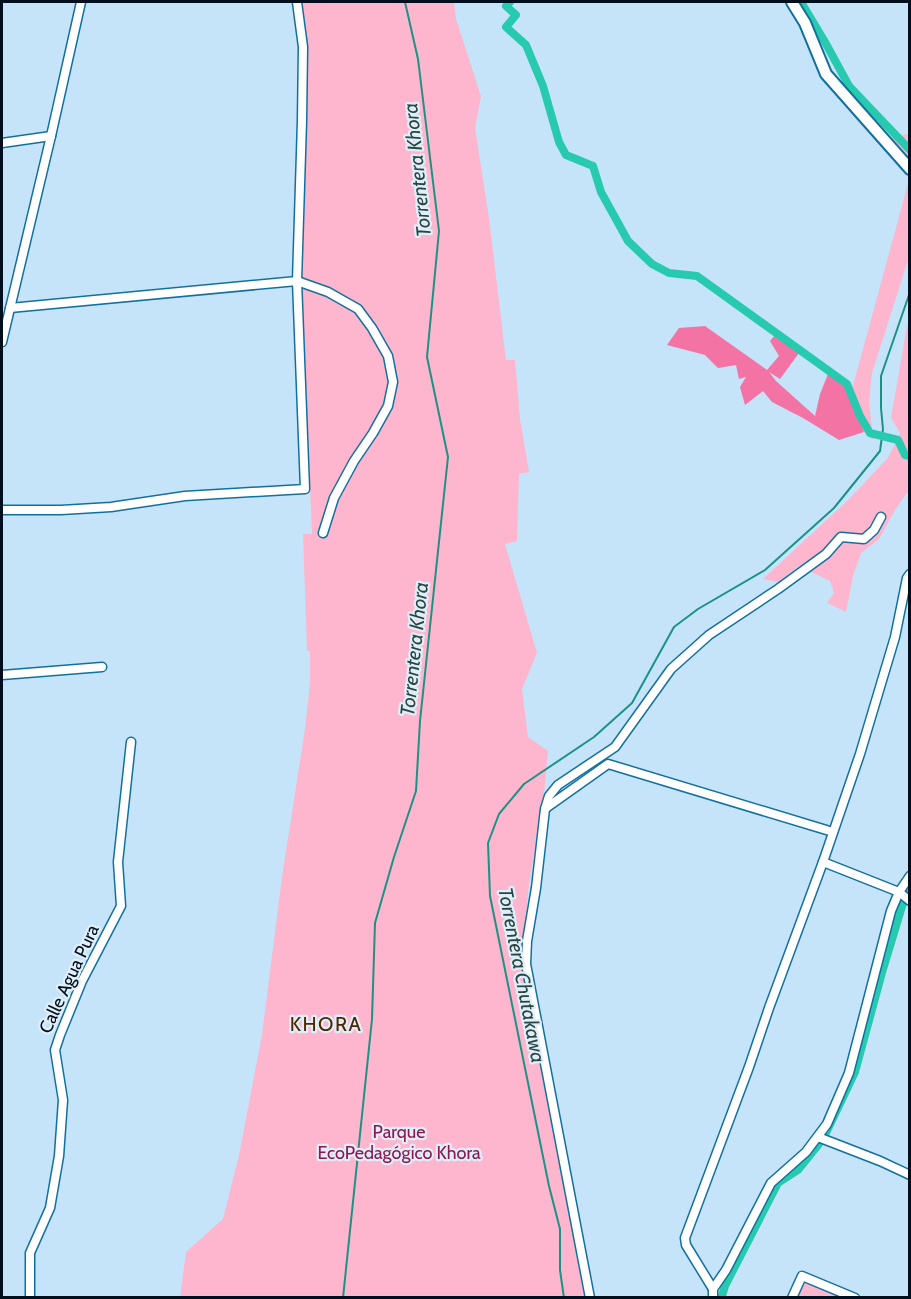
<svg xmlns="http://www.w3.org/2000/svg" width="911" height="1299" font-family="Cabin,sans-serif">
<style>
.green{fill:#fdb6cd}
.forest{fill:#f373a4}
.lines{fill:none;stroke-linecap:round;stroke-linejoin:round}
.stream{stroke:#1c9284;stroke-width:2}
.canal{stroke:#28caaf;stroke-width:8}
.minor-casing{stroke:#12709f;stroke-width:11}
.tertiary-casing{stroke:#12709f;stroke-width:14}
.minor{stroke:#fff;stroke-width:8}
.tertiary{stroke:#fff;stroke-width:10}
.labels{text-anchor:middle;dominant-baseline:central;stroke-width:4.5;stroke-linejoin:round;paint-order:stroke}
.street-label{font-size:18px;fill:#000f1e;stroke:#dfeef9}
.park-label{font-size:18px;fill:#8b174e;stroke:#dfeef9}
.water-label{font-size:20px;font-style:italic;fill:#27463f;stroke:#dfeef9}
.neighbourhood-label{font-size:20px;letter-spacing:1.5px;fill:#502600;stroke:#dfeef9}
</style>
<rect width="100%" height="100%" fill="#c5e4f9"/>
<g class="green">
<polygon points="301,2 454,2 456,19 481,96 475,128 489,218 506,360 515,360 520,419 529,472 519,474 517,541 505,544 537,653 522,689 528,737 548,751 544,794 529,883 522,958 530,1013 554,1128 584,1297 180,1298 186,1252 223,1219 239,1155 262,1035 282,877 305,729 310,683 310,651 307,651 303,534 312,534 302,286 305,46"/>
<polygon points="909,134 910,134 909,158 891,137"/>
<polygon points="909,180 909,257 872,373 869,401 873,440 864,432 849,394 854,382"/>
<polygon points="909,321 909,490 895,510 879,539 861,553 853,576 846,612 827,603 834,593 830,581 799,566 778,582 763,579 847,501 888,458 900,433 891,418 907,326"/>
<polygon points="806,1283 811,1283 844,1298 797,1298 802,1286"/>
</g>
<polygon class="forest" points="705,326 767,370 779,356 770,341 774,336 799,353 780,379 769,372 776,381 815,416 820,394 828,374 846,387 864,432 839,440 803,418 772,402 763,391 745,405 740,387 746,377 739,379 736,365 718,368 705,355 667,345 679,328"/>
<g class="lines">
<g class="stream">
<polyline points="343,1298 372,1019 375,923 394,857 416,791 420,721 448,457 427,357 439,231 418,59 405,2"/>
<polyline points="564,1298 560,1270 560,1229 549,1186 490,896 488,843 499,814 524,784 594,737 632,703 674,627 698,609 765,570 834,508 880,451 883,429 881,408 881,376 910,292"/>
</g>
<g class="canal">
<polyline points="510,2 506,6 516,15 506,27 526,45 543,86 559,142 566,155 593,166 601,192 628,241 652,264 669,273 697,276 847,384 860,416 870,433 898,440 905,455 910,456"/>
<polyline points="801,2 825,42 849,86 910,150"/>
<polyline points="908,891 910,888"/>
<polyline points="826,1133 855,1072 883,969 903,903"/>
<polyline points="722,1296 725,1286 778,1183 798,1170 819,1144"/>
</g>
<defs>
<g id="minor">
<polyline points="2,143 51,136"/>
<polyline points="10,308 297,281 328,292 358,309 372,328 388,356 393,382 388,406 373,433 354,461 334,498 323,533"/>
<polyline points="2,342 51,136 81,2"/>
<polyline points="2,510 61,510 111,507 185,496 305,489 297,281 302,121 303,47 297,2"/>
<polyline points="2,675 102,667"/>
<polyline points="546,808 608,764 833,832"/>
<polyline points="823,862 899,892 910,901"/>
<polyline points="818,1137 880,1161 910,1175"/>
<polyline points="713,1289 686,1245 685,1238 749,1067 769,1008 823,862 860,754 895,637 907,578 910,574"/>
<polyline points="30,1298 30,1253 50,1208 59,1156 63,1100 55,1050 60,1035 82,981 121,906 118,862 131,742"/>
<polyline points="590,1298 526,964 527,941 536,888 545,809 549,796 558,785 615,747 671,669 709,635 778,589 826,554 841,537 864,539 874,530 881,517"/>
<polyline points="713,1298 713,1289 726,1270 771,1183 806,1152 827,1124 849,1073 891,911 899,892 910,876"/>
<polyline points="792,1298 802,1276 855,1298"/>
</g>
<polyline id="tertiary" points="792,2 805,23 826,74 910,169"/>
</defs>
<use href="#minor" class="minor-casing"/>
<use href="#tertiary" class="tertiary-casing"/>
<use href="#minor" class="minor"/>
<use href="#tertiary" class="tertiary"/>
</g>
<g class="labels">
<g class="street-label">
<text transform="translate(69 979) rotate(-65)">Calle Agua Pura</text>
</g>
<g class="park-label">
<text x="399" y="1132">Parque<tspan x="399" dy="21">EcoPedagógico Khora</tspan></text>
</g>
<g class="water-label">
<text transform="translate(417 170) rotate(-96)">Torrentera Khora</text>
<text transform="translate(414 649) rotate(-84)">Torrentera Khora</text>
<text transform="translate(522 975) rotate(79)">Torrentera Chutakawa</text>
</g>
<g class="neighbourhood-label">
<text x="326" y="1024">KHORA</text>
</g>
</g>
<rect width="911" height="1299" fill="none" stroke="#000f1e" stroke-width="6"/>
</svg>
